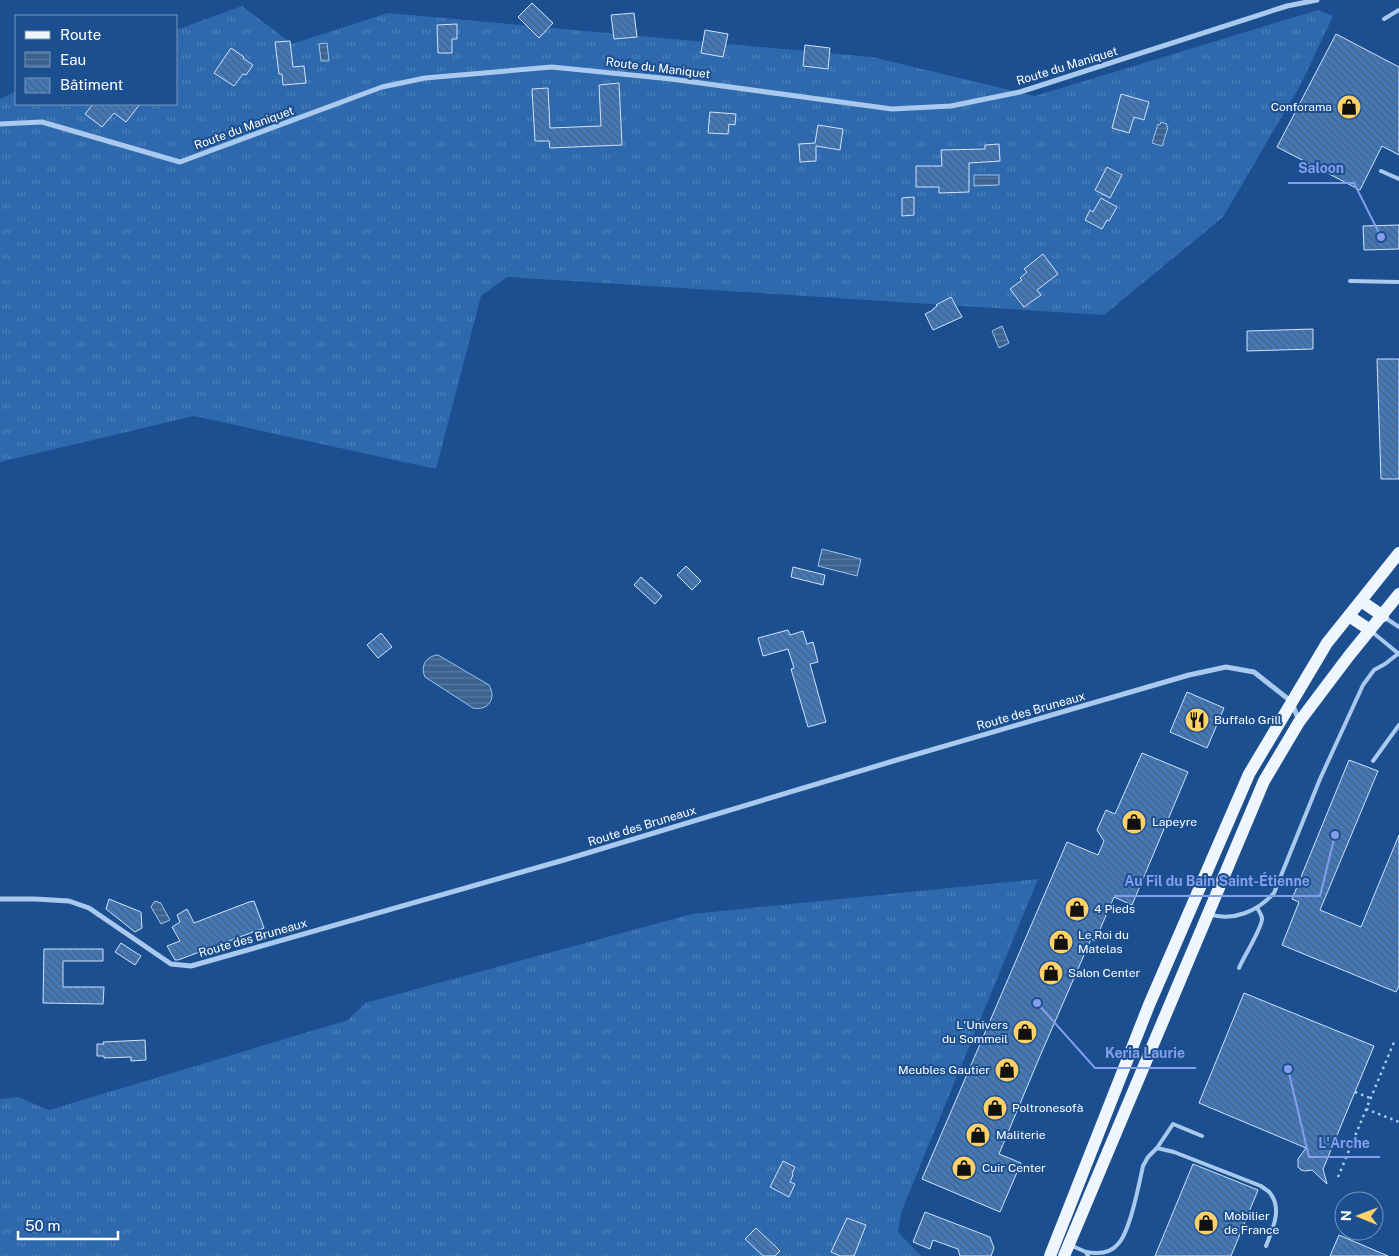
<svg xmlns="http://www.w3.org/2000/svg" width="1399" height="1256" font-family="'Public Sans',sans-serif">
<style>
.grass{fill:url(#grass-tufts)}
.water{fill:url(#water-rules);stroke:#9cc4f0}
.building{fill:url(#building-back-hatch);stroke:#cfe3fa}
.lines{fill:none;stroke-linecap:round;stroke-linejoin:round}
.path{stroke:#a9c9ee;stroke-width:2.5;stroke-dasharray:2.5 4;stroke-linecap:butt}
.lane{stroke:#a9c9ee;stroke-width:4}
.street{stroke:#a9c9ee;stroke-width:5}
.primary{stroke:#f0f6ff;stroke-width:12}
.labels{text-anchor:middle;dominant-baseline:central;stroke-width:4;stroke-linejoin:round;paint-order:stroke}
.street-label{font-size:12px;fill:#fff;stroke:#1b4f8f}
.poi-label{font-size:12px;fill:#fff;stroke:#1b4f8f;text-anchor:start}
.leader{fill:none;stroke:#839eea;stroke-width:2}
.callout-dot{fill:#839eea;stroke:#1b4f8f;stroke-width:2}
.callout-label{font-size:14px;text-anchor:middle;font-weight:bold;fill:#839eea;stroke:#1b4f8f;stroke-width:4;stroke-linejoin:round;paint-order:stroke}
</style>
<defs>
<pattern id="grass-tufts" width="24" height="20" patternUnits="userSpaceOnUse" patternTransform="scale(1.25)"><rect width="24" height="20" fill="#2e69ad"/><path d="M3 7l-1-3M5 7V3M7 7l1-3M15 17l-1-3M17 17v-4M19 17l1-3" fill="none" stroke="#4d80b9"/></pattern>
<pattern id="water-rules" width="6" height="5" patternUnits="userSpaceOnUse" patternTransform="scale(1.25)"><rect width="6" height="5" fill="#3c6290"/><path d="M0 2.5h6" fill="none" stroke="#597aa1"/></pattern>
<pattern id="building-back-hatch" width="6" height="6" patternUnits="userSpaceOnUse" patternTransform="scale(1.25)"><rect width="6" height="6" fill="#4478b7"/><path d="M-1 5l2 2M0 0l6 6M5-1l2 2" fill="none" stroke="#486282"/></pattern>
</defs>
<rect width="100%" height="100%" fill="#1b4f8f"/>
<g class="grass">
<polygon points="242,6 292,44 388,13 872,57 1035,96 1318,10 1333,16 1301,84 1223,217 1104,315 507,277 481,296 436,469 194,416 0,462 0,99 16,91 16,104 176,104 176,30"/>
<polygon points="1038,879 902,1210 898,1232 921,1256 0,1256 0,1099 18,1097 49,1110 348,1020 365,1003 692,914"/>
</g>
<g class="water">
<polygon points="327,43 329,61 321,61 319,44"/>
<polygon points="1161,122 1167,124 1166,126 1168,127 1162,146 1152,143 1158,124 1160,125"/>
<polygon points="974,175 999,175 999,185 974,186"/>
<polygon points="1002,326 1009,343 999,348 992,331"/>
<polygon points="822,549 861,559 857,576 818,566"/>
<path d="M438,655l51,30c8,14 -1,26 -16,23l-48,-31c-5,-11 1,-21 13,-22z"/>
<polygon points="157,901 159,903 160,902 170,920 161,924 151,907 154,902"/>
</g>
<g class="building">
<polygon points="532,3 553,23 539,38 518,17"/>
<polygon points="634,13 637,37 614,39 611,15"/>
<polygon points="457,24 457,39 452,39 452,53 438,53 437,25"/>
<polygon points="705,30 728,34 723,57 701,53"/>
<polygon points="1336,34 1399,67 1399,155 1382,146 1360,190 1277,147"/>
<polygon points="290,41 293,67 304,66 306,83 283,85 282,74 279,74 275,42"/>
<polygon points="805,45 830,48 828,69 803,66"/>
<polygon points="231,48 244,57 243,58 253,65 246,75 243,74 234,86 214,73"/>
<polygon points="619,83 622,145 550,148 549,141 535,141 532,89 548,88 550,128 601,126 599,85"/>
<polygon points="1121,94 1149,102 1144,120 1134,117 1129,133 1112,128"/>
<polygon points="93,104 140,104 126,122 114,113 102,127 85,114"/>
<polygon points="710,112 736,114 735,125 729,124 728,134 708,133"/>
<polygon points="818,125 843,129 840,150 816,146 816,161 800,162 799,144 815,143"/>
<polygon points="999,144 1000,161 969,163 969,192 939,193 939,187 916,187 916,166 942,166 941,150 985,149 985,145"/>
<polygon points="1107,167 1122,175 1110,198 1095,190"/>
<polygon points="914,197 914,215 902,216 902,198"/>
<polygon points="1101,198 1117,207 1109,221 1107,220 1102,229 1085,220 1090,210 1093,212"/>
<polygon points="1399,225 1399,249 1364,250 1363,226"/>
<polygon points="1043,254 1058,274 1037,290 1041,295 1024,307 1010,289 1022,280 1020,278 1027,272 1024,269"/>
<polygon points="951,297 962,317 933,330 925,314 933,310 933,309 937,306 936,305"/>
<polygon points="1313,329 1313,349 1247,351 1247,331"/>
<polygon points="1377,359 1399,359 1399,479 1381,479"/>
<polygon points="686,566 701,581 692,590 677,575"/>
<polygon points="793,567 825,575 823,585 791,577"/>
<polygon points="641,577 662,596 655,604 634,585"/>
<polygon points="788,630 790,635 803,631 807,644 813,642 818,662 810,664 826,722 808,727 791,669 794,668 788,649 763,656 758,638"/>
<polygon points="381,633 392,647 378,658 367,645"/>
<polygon points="1187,692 1224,708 1207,748 1170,732"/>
<polygon points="1142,753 1188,772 1132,905 1114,897 1095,941 1091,939 1040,1056 999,1154 1021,1163 1000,1212 922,1179 1067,842 1098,855 1104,841 1097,830 1106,810 1115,814"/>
<polygon points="1349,760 1378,771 1320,910 1361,927 1399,835 1399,986 1396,992 1282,945 1299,902 1292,899"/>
<polygon points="109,899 141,912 142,928 135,932 106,909"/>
<polygon points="254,901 264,928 178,960 175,960 167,946 180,941 172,927 180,922 177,915 187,909 194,923 249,902"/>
<polygon points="121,943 141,956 135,965 115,952"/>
<polygon points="44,949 103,949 103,961 63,961 63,987 104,987 103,1004 43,1003"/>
<polygon points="1244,993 1374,1046 1323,1169 1327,1184 1312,1170 1305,1171 1301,1170 1298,1167 1298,1159 1306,1148 1199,1103"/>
<polygon points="145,1040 146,1060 131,1061 131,1057 104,1058 104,1056 97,1056 97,1044 104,1044 103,1042"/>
<polygon points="783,1161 795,1167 792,1174 793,1175 790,1182 795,1184 789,1197 770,1187"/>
<polygon points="1193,1164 1258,1190 1231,1256 1155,1256"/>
<polygon points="925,1212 990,1237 994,1248 991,1256 960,1256 958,1249 933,1240 930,1249 913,1242"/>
<polygon points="847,1218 866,1225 854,1256 840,1256 831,1252"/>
<polygon points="756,1228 780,1251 775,1256 763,1256 745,1239"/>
<polygon points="1339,1235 1388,1256 1330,1256"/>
</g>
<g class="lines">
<g class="path">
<polyline points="1355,1092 1370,1098"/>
<polyline points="1366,1109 1399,1122"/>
<polyline points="1338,1177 1394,1042"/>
</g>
<g class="lane">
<polyline points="1384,19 1399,10"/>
<polyline points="1381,171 1399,179"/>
<polyline points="1350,281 1399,282"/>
<polyline points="1384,617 1399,627"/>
<polyline points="1371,631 1399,654"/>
<polyline points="1373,761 1399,725"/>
<path d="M1209,914c24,8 49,-3 65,-21l46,-114 43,-94 11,-15 11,-6 14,-11"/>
<path d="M1239,968c4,-10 23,-40 23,-49 0,-4 -3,-8 -5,-11"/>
<path d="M1157,1148l17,4 87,34c2,2 7,4 9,7 13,16 2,37 -4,53"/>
<polyline points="1070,1245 1086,1252 1088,1256"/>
<path d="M1086,1252c11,2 24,2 32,-8 12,-12 21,-60 25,-78l5,-9 9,-9 16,-24 29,12"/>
</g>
<g class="street">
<polyline points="0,124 42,122 180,162 382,87 425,78 552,67 671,79 892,109 951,106 1020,92 1287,6 1317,0"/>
<polyline points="0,899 35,899 69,901 89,908 171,964 191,966 564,860 890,762 1189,675 1226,667 1254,672 1292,702 1298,719"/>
</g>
<g class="primary">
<polyline points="1361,601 1383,616"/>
<polyline points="1349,616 1370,630"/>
<polyline points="1050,1256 1149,1005 1249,774 1327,643 1399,553"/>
<polyline points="1064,1256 1264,781 1299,722 1348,657 1399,594"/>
</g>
</g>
<defs>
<symbol id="shop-disc" viewBox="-11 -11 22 22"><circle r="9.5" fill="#ffd166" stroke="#1b4f8f"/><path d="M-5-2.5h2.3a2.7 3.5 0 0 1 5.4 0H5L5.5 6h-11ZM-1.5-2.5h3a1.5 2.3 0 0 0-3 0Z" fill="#111"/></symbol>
<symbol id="restaurant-disc" viewBox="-11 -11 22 22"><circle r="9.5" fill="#ffd166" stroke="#1b4f8f"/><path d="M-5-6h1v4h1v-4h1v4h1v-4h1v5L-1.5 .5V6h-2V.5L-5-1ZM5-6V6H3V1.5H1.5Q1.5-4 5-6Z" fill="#111"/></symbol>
</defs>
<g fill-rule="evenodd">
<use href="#shop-disc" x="1335" y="93" width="28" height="28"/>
<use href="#restaurant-disc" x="1183" y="706" width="28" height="28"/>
<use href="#shop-disc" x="1120" y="808" width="28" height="28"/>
<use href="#shop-disc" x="1063" y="895" width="28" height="28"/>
<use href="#shop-disc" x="1047" y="928" width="28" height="28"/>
<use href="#shop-disc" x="1037" y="959" width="28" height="28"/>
<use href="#shop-disc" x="1011" y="1018" width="28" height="28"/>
<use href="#shop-disc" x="993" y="1056" width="28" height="28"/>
<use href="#shop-disc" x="981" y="1094" width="28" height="28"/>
<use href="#shop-disc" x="964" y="1121" width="28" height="28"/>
<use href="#shop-disc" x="950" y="1154" width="28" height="28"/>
<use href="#shop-disc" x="1192" y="1209" width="28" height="28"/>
</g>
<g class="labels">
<g class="street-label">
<text transform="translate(1067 66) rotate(-17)">Route du Maniquet</text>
<text transform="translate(658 68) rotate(7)">Route du Maniquet</text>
<text transform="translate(244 128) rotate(-20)">Route du Maniquet</text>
<text transform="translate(1031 711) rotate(-16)">Route des Bruneaux</text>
<text transform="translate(642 826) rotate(-17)">Route des Bruneaux</text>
<text transform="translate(253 938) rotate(-16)">Route des Bruneaux</text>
</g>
<g class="poi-label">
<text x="1332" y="107" text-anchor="end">Conforama</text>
<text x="1214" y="720">Buffalo Grill</text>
<text x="1152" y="822">Lapeyre</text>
<text x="1094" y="909">4 Pieds</text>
<text x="1078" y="935">Le Roi du<tspan x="1078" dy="14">Matelas</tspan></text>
<text x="1068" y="973">Salon Center</text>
<text x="1008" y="1025" text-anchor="end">L'Univers<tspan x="1008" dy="14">du Sommeil</tspan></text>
<text x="990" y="1070" text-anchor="end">Meubles Gautier</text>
<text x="1012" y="1108">Poltronesofà</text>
<text x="996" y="1135">Maliterie</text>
<text x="982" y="1168">Cuir Center</text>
<text x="1224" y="1216">Mobilier<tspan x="1224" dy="14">de France</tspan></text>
</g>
</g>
<path class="leader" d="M1381 237L1354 183H1288M1335 835L1320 896H1114M1037 1003L1095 1068H1196M1288 1069L1309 1157H1380"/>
<g class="callout-dot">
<circle cx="1381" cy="237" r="5"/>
<circle cx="1335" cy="835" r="5"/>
<circle cx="1037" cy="1003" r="5"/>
<circle cx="1288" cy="1069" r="5"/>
</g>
<g class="callout-label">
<text x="1321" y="173">Saloon</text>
<text x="1217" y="886">Au Fil du Bain Saint-Étienne</text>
<text x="1145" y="1058">Keria Laurie</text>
<text x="1344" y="1148">L'Arche</text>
</g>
<rect x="15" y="15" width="162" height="90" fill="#1b4f8f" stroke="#7695bc"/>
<rect x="25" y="31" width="25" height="8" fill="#f0f6ff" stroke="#7695bc"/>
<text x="60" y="40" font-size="15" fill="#ffffff">Route</text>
<rect x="25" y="52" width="25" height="15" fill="url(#water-rules)" stroke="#7695bc"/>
<text x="60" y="65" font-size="15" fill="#ffffff">Eau</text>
<rect x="25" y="78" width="25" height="15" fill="url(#building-back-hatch)" stroke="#7695bc"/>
<text x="60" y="90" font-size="15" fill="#ffffff">Bâtiment</text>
<g transform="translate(1359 1216) rotate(271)"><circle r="24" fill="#1b4f8f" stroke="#7695bc"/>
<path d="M0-4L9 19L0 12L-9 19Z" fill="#ffd166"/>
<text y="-8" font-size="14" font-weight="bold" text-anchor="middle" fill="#ffffff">N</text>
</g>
<path d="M18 1231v8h100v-8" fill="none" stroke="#ffffff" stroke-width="2.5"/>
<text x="25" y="1231" font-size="15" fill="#ffffff" stroke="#1b4f8f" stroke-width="4" paint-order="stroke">50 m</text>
</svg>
